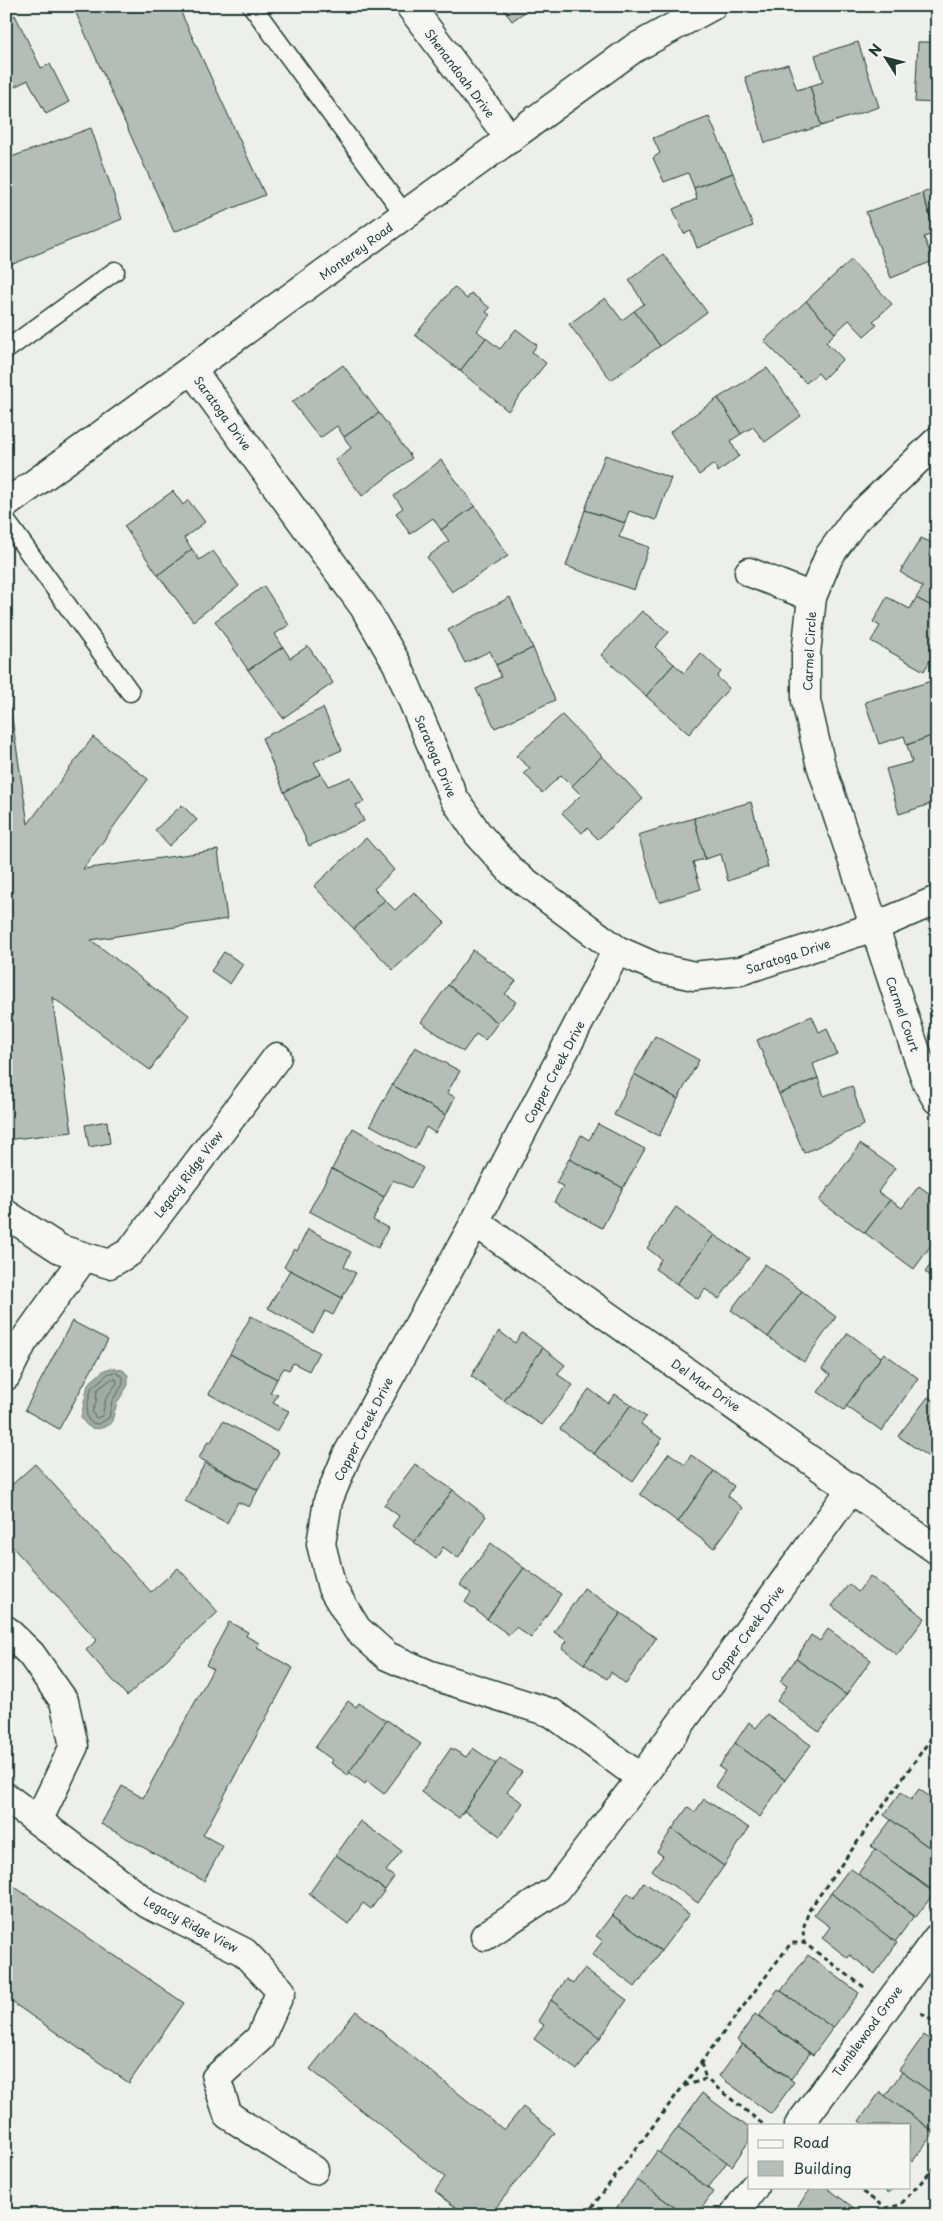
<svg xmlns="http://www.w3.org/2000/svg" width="943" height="2221" font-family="'Playpen Sans',sans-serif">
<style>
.water{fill:#9faaa4;stroke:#6c7e77}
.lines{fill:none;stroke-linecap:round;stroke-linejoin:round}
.shore{stroke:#526961;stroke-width:1}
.building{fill:#b4bdb8;stroke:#1f3d34}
.service-casing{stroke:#1f3d34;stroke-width:21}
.minor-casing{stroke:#1f3d34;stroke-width:31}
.tertiary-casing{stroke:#1f3d34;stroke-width:31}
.path{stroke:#1f3d34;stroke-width:3;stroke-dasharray:5 4;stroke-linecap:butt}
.service{stroke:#f6f6f2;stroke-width:18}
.minor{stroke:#f6f6f2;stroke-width:28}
.tertiary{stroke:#f6f6f2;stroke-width:28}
.labels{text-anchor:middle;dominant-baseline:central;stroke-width:4.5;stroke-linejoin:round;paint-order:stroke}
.street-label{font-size:12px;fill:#1f3d34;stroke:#f6f6f2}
</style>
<rect width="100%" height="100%" fill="#edefea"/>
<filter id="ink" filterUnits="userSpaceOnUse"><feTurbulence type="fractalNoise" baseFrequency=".02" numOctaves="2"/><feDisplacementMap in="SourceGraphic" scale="10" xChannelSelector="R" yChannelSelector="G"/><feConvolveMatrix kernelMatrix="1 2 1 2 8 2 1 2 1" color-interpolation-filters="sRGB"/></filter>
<g filter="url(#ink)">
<path class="water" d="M111,1368l12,2 5,5v10l-11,18 -6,21c-12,7 -24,7 -30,-7l7,-33 16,-14z"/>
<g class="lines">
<g class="shore">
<path d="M115,1372l8,5v7l-11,17 -3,17 -10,6c-21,0 -9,-24 -8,-36l17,-14z"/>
<polygon points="112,1379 116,1379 117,1383 106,1398 102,1416 96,1418 92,1412 96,1402 97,1390"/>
</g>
</g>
<g class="building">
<polygon points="84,6 178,6 265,195 174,232 75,11"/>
<polygon points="501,6 533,6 512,21"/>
<polygon points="15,15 41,68 50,64 69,102 46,114 28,80 12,88 6,78 6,19"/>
<polygon points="935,35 937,35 937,103 915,102 918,42 935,42"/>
<polygon points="858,42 879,107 821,126 810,86 823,82 815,55"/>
<polygon points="788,64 797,90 810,86 821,126 765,143 745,77"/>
<polygon points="709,117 733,173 694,188 688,173 664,182 653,158 660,153 653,138"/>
<polygon points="91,128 122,219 6,267 6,159"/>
<polygon points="733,173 753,226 697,248 691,231 684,234 673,209 697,199 694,188"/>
<polygon points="937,188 937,232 936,233 922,193"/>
<polygon points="922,193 936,233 924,237 933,261 891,278 866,212"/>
<polygon points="663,254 707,312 660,346 634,311 644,304 629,280"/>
<polygon points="851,260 892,304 873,321 877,325 864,336 849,320 835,333 806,301"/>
<polygon points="454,287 467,299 471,293 490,308 486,312 490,315 477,331 486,338 460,371 415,335"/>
<polygon points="605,298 622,320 634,311 660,346 611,380 569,324"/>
<polygon points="806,301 835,333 826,342 843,359 823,379 818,373 806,383 764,341"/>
<polygon points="516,329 537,345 532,352 546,363 508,411 460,371 486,338 500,349"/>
<polygon points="343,365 379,413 344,437 337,426 320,438 292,402"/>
<polygon points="767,368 801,416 765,442 753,427 741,434 718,398"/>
<polygon points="718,398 741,434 730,441 739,456 718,472 714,464 699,475 670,432"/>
<polygon points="379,413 412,458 362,496 335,460 351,448 344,437"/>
<polygon points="605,455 671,478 656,520 629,511 625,523 585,510"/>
<polygon points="441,460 475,506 441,530 433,518 410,534 396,513 403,508 394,496"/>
<polygon points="173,491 183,505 188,500 205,522 184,538 192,549 158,575 124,526"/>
<polygon points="475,506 508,556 452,592 427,557 449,541 441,530"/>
<polygon points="585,510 625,523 619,537 649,547 634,590 566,566"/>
<polygon points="921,538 937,545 937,609 916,598 923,587 900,572"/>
<polygon points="192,549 199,560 213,551 239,586 193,621 158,575"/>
<polygon points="264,586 289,625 275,634 283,647 248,670 215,621"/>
<polygon points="510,597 533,648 496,665 490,651 465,663 448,630"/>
<polygon points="887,597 910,609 916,598 937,609 937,648 924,671 871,641 880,626 873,622"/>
<polygon points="642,611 669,632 655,647 674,664 646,696 601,655"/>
<polygon points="308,646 333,683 283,718 248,670 283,647 290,658"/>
<polygon points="533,648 555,700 495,728 476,689 501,677 496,665"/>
<polygon points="701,653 721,672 717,677 729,688 689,734 646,696 674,664 684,673"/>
<polygon points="931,681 937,699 937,734 907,745 904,736 879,744 865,702"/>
<polygon points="8,692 28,824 93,737 148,779 83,869 218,850 227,919 91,940 189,1015 150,1070 52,997 72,1132 6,1140 6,693"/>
<polygon points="323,708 342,750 314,762 321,774 284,792 262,738"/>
<polygon points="562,715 602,756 572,786 561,775 542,793 524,773 530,768 516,756"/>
<polygon points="937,734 937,802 899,814 886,769 912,762 907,745"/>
<polygon points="602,756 643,799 598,839 587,828 582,833 562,813 581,795 572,786"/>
<polygon points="321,774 328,786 351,777 364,802 356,805 364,821 309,846 284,792"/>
<polygon points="751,802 768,867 728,881 721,854 705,859 694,818"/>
<polygon points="182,805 197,820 169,846 155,830"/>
<polygon points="694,818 705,859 693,862 701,889 659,902 638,835"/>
<polygon points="366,838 394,870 374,889 385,900 354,929 314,886"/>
<polygon points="414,892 445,923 393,970 354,929 385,900 395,910"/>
<polygon points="473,950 516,981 505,994 516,1002 498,1023 448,985"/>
<polygon points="224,952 243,964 230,984 211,971"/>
<polygon points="448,985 498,1023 485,1040 476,1034 463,1052 421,1022"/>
<polygon points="812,1016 819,1032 827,1028 837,1054 813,1064 818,1078 779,1094 757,1040"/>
<polygon points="655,1036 699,1060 678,1099 634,1074"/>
<polygon points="415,1047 460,1071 447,1093 455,1097 446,1115 392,1085"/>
<polygon points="634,1074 678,1099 659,1136 614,1115"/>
<polygon points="818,1078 824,1096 852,1086 864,1125 804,1153 779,1094"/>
<polygon points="392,1085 446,1115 435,1133 426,1127 415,1149 370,1125"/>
<polygon points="107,1121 110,1143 89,1147 85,1125"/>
<polygon points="598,1124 645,1149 623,1188 569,1159 581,1135 589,1140"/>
<polygon points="353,1128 423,1168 411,1188 393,1180 384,1197 332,1169"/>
<polygon points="860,1144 895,1168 878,1192 890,1200 865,1233 819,1201"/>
<polygon points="569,1159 623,1188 602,1228 554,1202 563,1186 556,1183"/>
<polygon points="332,1169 384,1197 373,1220 388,1228 378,1248 309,1211"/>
<polygon points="919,1186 937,1199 937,1237 914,1269 865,1233 890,1200 902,1208"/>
<polygon points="676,1207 714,1235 677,1284 655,1269 661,1259 647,1248"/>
<polygon points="308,1229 351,1252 344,1267 356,1273 342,1298 284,1267 294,1249 297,1251"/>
<polygon points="714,1235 749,1258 719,1299 705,1289 698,1299 677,1284"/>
<polygon points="937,1256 937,1280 925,1272"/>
<polygon points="765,1264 802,1291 768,1337 731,1310"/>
<polygon points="290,1270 342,1298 333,1315 325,1311 313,1333 268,1308"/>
<polygon points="802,1291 836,1317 804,1362 768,1337"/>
<polygon points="251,1316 319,1352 309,1371 293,1363 289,1370 284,1368 277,1379 230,1354"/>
<polygon points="72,1321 108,1340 59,1429 25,1410"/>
<polygon points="499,1331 515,1343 522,1333 543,1348 504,1401 471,1376"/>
<polygon points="848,1333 881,1357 844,1410 818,1392 830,1375 822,1369"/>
<polygon points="543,1348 565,1365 557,1374 573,1385 542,1425 504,1401"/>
<polygon points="884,1353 918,1378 882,1431 846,1406"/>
<polygon points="230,1354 277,1379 270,1393 278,1394 273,1403 289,1411 277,1432 209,1394"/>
<polygon points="589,1389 608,1403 615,1394 631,1405 594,1454 560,1429"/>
<polygon points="928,1397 937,1403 936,1462 898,1436"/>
<polygon points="631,1405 646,1417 641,1424 662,1439 633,1481 594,1454"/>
<polygon points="223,1421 279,1452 258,1490 199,1458 208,1441 211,1442"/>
<polygon points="669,1453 685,1465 691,1455 714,1471 678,1522 640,1494"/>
<polygon points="937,1461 937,1475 930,1470"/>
<polygon points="205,1463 258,1490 249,1507 238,1502 227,1523 185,1501"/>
<polygon points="35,1464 151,1592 178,1568 218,1612 127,1696 86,1650 97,1640 6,1540 6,1490"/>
<polygon points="415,1464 453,1490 414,1542 392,1526 399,1516 384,1505"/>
<polygon points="714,1471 734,1486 728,1496 743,1508 714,1548 678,1522"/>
<polygon points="453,1490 486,1516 458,1558 443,1547 436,1559 414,1542"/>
<polygon points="491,1543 524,1568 487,1619 465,1602 471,1593 460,1585"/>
<polygon points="524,1568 561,1594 531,1638 516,1627 509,1635 487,1619"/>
<polygon points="870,1576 925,1618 897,1655 832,1606 849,1584 858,1592"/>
<polygon points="584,1588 621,1613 584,1664 562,1648 567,1641 554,1632"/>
<polygon points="621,1613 656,1638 626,1684 611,1672 607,1679 584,1664"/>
<polygon points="229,1622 248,1632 246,1636 259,1643 257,1648 293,1668 203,1835 223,1846 204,1881 101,1824 122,1786 143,1798 213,1669 206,1665"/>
<polygon points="828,1629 871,1660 846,1695 796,1659 811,1635 820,1641"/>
<polygon points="796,1659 846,1695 819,1732 777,1701 787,1686 780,1681"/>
<polygon points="348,1701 356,1707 359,1703 386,1721 348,1775 331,1763 333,1760 315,1748"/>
<polygon points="767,1714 811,1745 785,1780 735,1743 749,1722 756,1728"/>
<polygon points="387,1720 421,1744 384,1794 367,1781 365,1784 349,1772"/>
<polygon points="735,1743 785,1780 760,1817 715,1786 725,1771 719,1767"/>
<polygon points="937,1744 937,1763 928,1757"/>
<polygon points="451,1748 466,1757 473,1748 496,1764 459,1818 421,1792"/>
<polygon points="500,1758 522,1772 507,1792 523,1803 500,1836 464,1811"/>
<polygon points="919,1789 937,1802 937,1853 884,1815 901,1792 911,1800"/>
<polygon points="704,1799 749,1828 724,1866 672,1829 688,1807 695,1812"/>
<polygon points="891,1820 937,1853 937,1884 932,1890 871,1846"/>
<polygon points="360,1821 402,1851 386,1871 394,1877 385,1890 336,1855"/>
<polygon points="672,1829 724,1866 698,1903 652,1871 663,1856 657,1852"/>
<polygon points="876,1849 934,1893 916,1917 858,1874"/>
<polygon points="336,1855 385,1890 371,1909 363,1903 348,1924 309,1894"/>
<polygon points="850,1868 914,1916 895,1942 831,1893"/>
<polygon points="6,1881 184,2003 129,2083 6,1998"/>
<polygon points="644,1882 689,1914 661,1951 612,1915 628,1893 634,1898"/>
<polygon points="831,1893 897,1943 875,1974 850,1955 848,1958 822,1938 830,1927 814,1915"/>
<polygon points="612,1915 661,1951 635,1987 592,1955 603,1941 596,1936"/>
<polygon points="808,1955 859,1993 833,2028 781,1991"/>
<polygon points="584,1969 627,2000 600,2038 551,2000 566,1979 573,1984"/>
<polygon points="778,1989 833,2028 813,2055 759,2016"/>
<polygon points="551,2000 600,2038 577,2070 534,2039 544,2025 538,2021"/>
<polygon points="356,2011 504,2130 523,2107 555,2133 490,2215 465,2215 435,2191 445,2177 310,2069"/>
<polygon points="755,2014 810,2053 791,2079 737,2040"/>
<polygon points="924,2035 937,2044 937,2097 899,2070"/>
<polygon points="742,2044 794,2082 771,2114 719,2076"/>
<polygon points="902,2072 937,2097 937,2128 934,2132 885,2096"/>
<polygon points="880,2092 934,2132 913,2161 909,2158 909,2125 864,2125 859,2121"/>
<polygon points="702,2093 749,2128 749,2141 732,2166 678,2127"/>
<polygon points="678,2127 727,2162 708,2188 659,2153"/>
<polygon points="657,2151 713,2192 697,2215 685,2215 637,2180"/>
<polygon points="637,2180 685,2215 628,2215 617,2207"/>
<polygon points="812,2187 826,2187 863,2215 794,2215 792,2214"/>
<polygon points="880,2187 893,2187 889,2193"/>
<polygon points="617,2207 628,2215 612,2215"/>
</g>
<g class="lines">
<defs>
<g id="service">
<polyline points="252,6 405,215"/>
<polyline points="6,350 115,271"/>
<polyline points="6,521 130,692"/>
</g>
<g id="minor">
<polyline points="410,6 510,139"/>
<polyline points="192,370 364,607 397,664 454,798 478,834 512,872 617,950 658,968 694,976 740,971 874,927 937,900"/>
<polyline points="937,441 854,521 829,556 812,597 806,654 806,701 820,762 910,1034 927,1083 937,1100"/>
<polyline points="749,572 812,597"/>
<polyline points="617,950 475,1222 347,1455 328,1501 321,1544 332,1588 357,1629 387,1656 428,1674 552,1713 641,1778"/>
<polyline points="6,1214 60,1249 109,1264 130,1252 277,1057"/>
<polyline points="475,1222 937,1550"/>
<polyline points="6,1376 23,1342 84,1257"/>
<polyline points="6,1630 31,1654 64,1701 74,1746 38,1821"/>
<polyline points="6,1797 148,1904 244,1952 281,1991 260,2038 216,2078 228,2115 314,2170"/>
<polyline points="485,1936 557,1889 641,1778 852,1488"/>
<polyline points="799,2125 937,1938"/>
<polyline points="734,2215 754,2187"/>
</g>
<polyline id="tertiary" points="6,504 633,49 712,6"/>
</defs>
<use href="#service" class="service-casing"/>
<use href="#minor" class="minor-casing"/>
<use href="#tertiary" class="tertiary-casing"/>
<g class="path">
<polyline points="864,1987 804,1943 803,1929 809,1910 937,1730"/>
<polyline points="921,2013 937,2024"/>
<polyline points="701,2063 706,2079"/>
<polyline points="684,2086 706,2079 764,2125"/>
<polyline points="855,2187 886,2208 900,2205 937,2165"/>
<polyline points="586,2215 791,1943 804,1943"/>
</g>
<use href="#service" class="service"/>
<use href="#minor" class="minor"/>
<use href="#tertiary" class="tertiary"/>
</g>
</g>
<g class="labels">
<g class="street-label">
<text transform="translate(460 73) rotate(53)">Shenandoah Drive</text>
<text transform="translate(356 251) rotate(-36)">Monterey Road</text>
<text transform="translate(223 413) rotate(54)">Saratoga Drive</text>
<text transform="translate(809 651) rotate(-87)">Carmel Circle</text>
<text transform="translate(436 756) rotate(67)">Saratoga Drive</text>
<text transform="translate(788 956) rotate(-18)">Saratoga Drive</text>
<text transform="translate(903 1014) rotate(71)">Carmel Court</text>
<text transform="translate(554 1072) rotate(-62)">Copper Creek Drive</text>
<text transform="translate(188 1174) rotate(-53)">Legacy Ridge View</text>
<text transform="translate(706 1385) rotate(35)">Del Mar Drive</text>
<text transform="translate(363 1429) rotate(-63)">Copper Creek Drive</text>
<text transform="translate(747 1633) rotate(-54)">Copper Creek Drive</text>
<text transform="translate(191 1924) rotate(28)">Legacy Ridge View</text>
<text transform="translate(867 2031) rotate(-54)">Tumblewood Grove</text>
</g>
</g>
<rect width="943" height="2221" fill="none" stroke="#f6f6f2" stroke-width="25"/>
<rect x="12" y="12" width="918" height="2196" fill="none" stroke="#1f3d34" stroke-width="2" filter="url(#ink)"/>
<rect x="748" y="2124" width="162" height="65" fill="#f6f6f2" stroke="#a0aca6"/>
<rect x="758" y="2140" width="25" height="8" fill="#f6f6f2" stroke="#a0aca6"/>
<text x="793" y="2148" font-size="15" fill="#1f3d34">Road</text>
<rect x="758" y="2161" width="25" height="15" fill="#b4bdb8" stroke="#a0aca6"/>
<text x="793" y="2174" font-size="15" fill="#1f3d34">Building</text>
<g transform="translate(886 58) rotate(306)" stroke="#f6f6f2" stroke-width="4" paint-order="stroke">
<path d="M0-4L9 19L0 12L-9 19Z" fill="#1f3d34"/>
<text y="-8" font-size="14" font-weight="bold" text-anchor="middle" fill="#1f3d34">N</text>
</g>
</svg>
